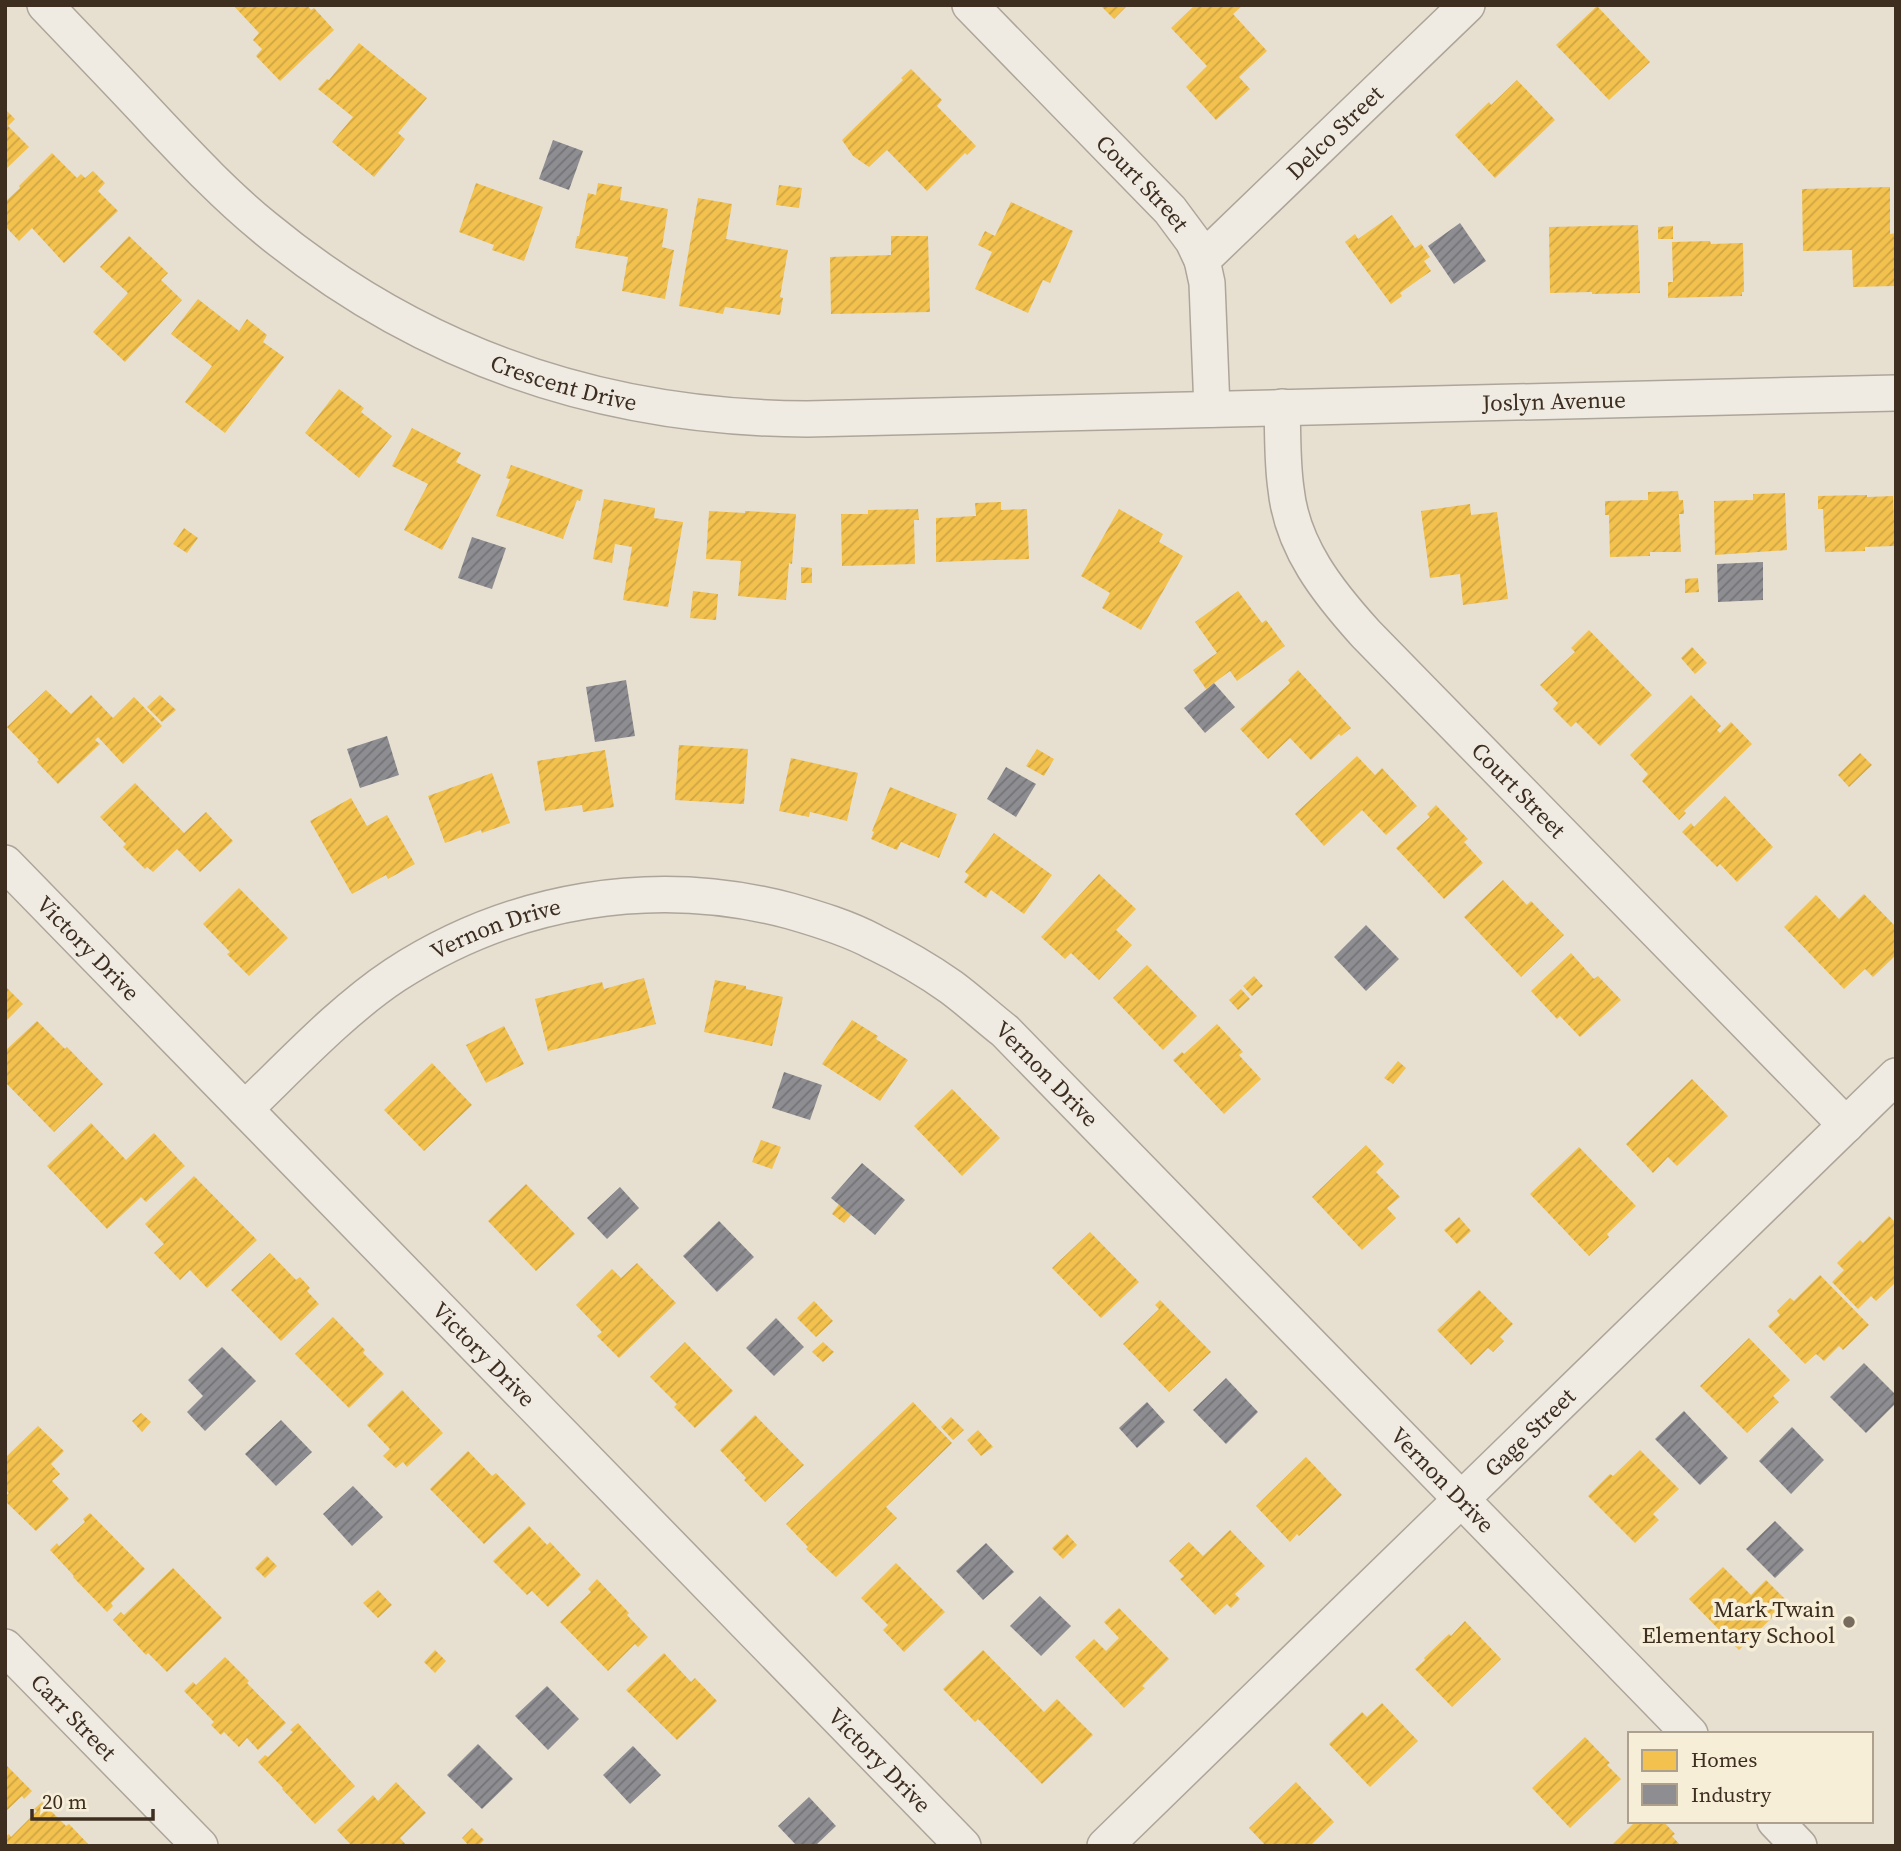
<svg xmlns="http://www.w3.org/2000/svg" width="1901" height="1851" font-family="'Source Serif 4',serif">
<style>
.homes{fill:url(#homes-hatch)}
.industry{fill:url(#industry-hatch)}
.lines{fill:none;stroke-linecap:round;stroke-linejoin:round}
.street-casing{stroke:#ada599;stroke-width:38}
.street{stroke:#efebe3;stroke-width:35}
.poi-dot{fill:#786c5e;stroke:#f7eed8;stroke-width:2.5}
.labels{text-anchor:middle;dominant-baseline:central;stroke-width:7;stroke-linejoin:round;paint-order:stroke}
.street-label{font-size:23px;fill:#3d2e20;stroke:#f7eed8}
.poi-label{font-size:23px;fill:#3d2e20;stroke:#f7eed8;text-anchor:end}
</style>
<defs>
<pattern id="homes-hatch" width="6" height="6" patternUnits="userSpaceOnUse" patternTransform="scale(1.75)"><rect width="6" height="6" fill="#f2c14e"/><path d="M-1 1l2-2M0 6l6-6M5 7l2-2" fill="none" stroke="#d0a644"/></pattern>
<pattern id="industry-hatch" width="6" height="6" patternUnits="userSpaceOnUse" patternTransform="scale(1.75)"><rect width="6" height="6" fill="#8d8d92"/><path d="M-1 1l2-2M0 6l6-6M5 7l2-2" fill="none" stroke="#747477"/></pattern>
</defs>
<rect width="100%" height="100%" fill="#e7e0d1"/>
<g class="homes">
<polygon points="233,5 307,5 311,10 314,8 334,30 280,81 256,56 262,49 253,40 259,33"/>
<polygon points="1100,5 1128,5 1114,19"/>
<polygon points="1195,5 1243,5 1233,14 1267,51 1239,77 1250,89 1216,120 1186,87 1207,66 1171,28"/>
<polygon points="1597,6 1650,62 1609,100 1556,45"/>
<polygon points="359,43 427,98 398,133 405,139 374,177 332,142 353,117 318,89 327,79 329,80"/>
<polygon points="911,69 942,100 937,106 976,146 967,155 965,153 927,191 887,150 869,167 853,156 842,140 903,80 901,78"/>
<polygon points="1517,80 1555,120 1495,178 1455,135 1489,102 1491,105"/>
<polygon points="5,109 15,119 8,126 29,147 5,170"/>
<polygon points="52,153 77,178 81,174 85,178 93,171 105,183 98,191 118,211 64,263 32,228 19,241 5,226 5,202 20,188 19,186"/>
<polygon points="476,183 543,207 524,261 492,250 494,245 459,232"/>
<polygon points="598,183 622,187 620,200 668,209 662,247 674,250 665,299 622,291 628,257 575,248 577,236 579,236 588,193 596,195"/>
<polygon points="779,185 802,188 799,208 776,205"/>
<polygon points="1890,187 1890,234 1896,233 1896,286 1853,287 1852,250 1803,251 1802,189"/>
<polygon points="698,198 732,204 726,239 788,250 780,297 783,298 780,315 725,307 723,314 679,306"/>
<polygon points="1011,202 1073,231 1050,283 1043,280 1028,313 975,289 992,252 978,245 985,231 995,236"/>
<polygon points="1392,215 1415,248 1421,244 1430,257 1424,261 1431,271 1400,293 1402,296 1391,304 1345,242 1355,234 1358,239"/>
<polygon points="1638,225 1640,293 1592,294 1592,292 1550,293 1549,227"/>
<polygon points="1673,226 1673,239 1658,239 1658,227"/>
<polygon points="129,236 168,273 161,280 182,300 125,362 93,332 128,293 100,267"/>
<polygon points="891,236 928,236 930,312 831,314 830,257 891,255"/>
<polygon points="1710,241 1711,244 1743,243 1744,292 1742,292 1742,296 1668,298 1668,282 1673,282 1672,242"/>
<polygon points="198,299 239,331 247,319 267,335 263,342 284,357 225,433 185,402 212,366 171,334"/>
<polygon points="339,389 364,408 361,412 392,436 359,478 305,433"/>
<polygon points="412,428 461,453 456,462 481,475 442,550 404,530 428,484 392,466"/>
<polygon points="511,465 583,490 580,501 577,500 563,539 496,516 510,479 506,478"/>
<polygon points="1678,491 1679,500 1683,500 1684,514 1679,514 1681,552 1650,552 1650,556 1610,557 1609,515 1605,515 1605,501 1648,500 1648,492"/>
<polygon points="1785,493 1787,550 1715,555 1714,501 1753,500 1753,494"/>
<polygon points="1867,495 1867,497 1893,496 1895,546 1865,547 1865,551 1825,552 1823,509 1818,509 1818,496"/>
<polygon points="604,499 655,508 654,518 683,522 668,607 623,600 632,547 615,544 612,563 593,559"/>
<polygon points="1001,502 1001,510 1027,509 1029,559 936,562 936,518 976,516 975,503"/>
<polygon points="1470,504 1471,515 1497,512 1508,599 1463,605 1460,574 1430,578 1421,511"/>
<polygon points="918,509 919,520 914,520 915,564 842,566 841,514 868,514 868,510"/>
<polygon points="1119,509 1163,534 1159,542 1183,556 1141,630 1102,608 1110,593 1081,576"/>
<polygon points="709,511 745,513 745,511 796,514 792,564 789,563 786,600 738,596 741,561 706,559"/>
<polygon points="184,528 198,538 187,553 173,544"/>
<polygon points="801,567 812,568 812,583 801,583"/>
<polygon points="1698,578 1699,592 1685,593 1685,579"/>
<polygon points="693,591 718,594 716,620 690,618"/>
<polygon points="1238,591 1262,623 1266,620 1285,646 1237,681 1230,671 1206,689 1193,670 1217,653 1195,622"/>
<polygon points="1589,630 1652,695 1600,746 1576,722 1571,727 1553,709 1558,703 1540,685 1575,652 1571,648"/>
<polygon points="1692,647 1707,663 1695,674 1681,658"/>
<polygon points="1298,670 1351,728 1341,736 1339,734 1311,760 1290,738 1268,759 1240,729 1290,683 1288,680"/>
<polygon points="46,690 71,714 91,695 113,718 134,697 162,726 123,764 98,737 95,740 100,744 58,784 37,762 39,760 7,727"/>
<polygon points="160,695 176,710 162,722 147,707"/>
<polygon points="1691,695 1721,726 1717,730 1720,733 1731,722 1752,744 1684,811 1686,813 1679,820 1642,781 1648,774 1630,755"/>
<polygon points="679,745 748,749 744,804 675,800"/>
<polygon points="1037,749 1054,759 1044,776 1026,766"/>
<polygon points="605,750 614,807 583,812 582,805 545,811 537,761"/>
<polygon points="1860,753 1872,765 1849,787 1838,775"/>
<polygon points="1357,756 1375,775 1382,768 1417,806 1386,835 1362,810 1324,846 1295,814"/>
<polygon points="791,758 858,773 847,821 810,812 809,817 779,811"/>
<polygon points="492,773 510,823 482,833 481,830 445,843 428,796"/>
<polygon points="135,783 184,833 206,812 233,841 200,872 177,849 153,872 147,867 145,869 123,847 126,844 100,817"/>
<polygon points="890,787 957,814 939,858 901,842 897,850 871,839 874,832 872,831"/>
<polygon points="1725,796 1773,847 1737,882 1720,864 1717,867 1682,832 1691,823 1694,827"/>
<polygon points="351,798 367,826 387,815 415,864 388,879 386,875 352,894 310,821"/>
<polygon points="1436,805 1468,839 1464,842 1483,863 1444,899 1396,848 1430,817 1427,814"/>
<polygon points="994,833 1052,875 1024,914 991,890 986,898 964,882 969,875 965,872"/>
<polygon points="1099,874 1136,909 1116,930 1132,945 1099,980 1071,953 1065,959 1041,937"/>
<polygon points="1503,880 1527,905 1531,901 1564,935 1521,977 1464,917"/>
<polygon points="239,888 288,938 249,976 227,954 230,952 203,924"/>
<polygon points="1864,894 1896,927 1896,955 1873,977 1865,969 1844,989 1784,927 1816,895 1839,919"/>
<polygon points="1571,953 1594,979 1598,976 1621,1000 1580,1037 1560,1016 1557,1019 1531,991"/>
<polygon points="1147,965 1197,1016 1163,1050 1113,998"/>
<polygon points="1254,976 1263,986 1252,996 1243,986"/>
<polygon points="644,978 656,1024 548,1051 535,999 602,982 604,989"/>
<polygon points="715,980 746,986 746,989 783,997 772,1046 704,1032"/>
<polygon points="5,986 23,1004 5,1022"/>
<polygon points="1241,989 1250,999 1238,1010 1229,1000"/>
<polygon points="852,1020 878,1036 876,1039 908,1060 880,1101 822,1064"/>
<polygon points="37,1021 65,1049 67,1047 103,1084 54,1132 5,1082 5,1051"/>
<polygon points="1217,1024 1243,1052 1239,1055 1261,1079 1224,1114 1173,1060 1182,1052 1184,1054"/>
<polygon points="504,1026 524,1064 486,1083 466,1045"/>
<polygon points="1398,1061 1406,1068 1393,1084 1384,1078"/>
<polygon points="432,1063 472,1105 424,1151 384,1110"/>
<polygon points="1692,1079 1728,1116 1677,1166 1668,1157 1653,1173 1626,1144"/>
<polygon points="952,1089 1000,1138 962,1176 914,1126"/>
<polygon points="91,1123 126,1160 154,1133 185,1166 146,1202 141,1197 107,1229 47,1166"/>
<polygon points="761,1140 781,1147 772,1169 752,1162"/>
<polygon points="1366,1145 1384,1164 1376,1172 1400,1197 1387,1208 1396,1218 1362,1250 1312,1197"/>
<polygon points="1579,1147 1636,1206 1607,1234 1609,1237 1589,1256 1530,1194"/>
<polygon points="194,1176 257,1240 207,1288 190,1270 180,1280 154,1253 164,1244 145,1224"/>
<polygon points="526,1184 575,1234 536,1271 488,1221"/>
<polygon points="839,1204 851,1215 844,1223 832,1214"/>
<polygon points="1889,1216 1896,1223 1896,1282 1876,1301 1871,1296 1858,1309 1832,1282 1844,1270 1837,1263 1860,1240 1863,1243"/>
<polygon points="1459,1217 1471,1231 1457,1244 1444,1230"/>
<polygon points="1090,1232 1139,1282 1101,1318 1052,1268"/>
<polygon points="270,1253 296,1280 300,1277 310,1288 307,1291 319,1304 281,1341 231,1290"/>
<polygon points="637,1263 676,1303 619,1358 597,1336 602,1332 576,1305 612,1269 621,1278"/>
<polygon points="1820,1275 1869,1325 1843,1350 1839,1346 1824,1361 1816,1354 1805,1364 1768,1326 1780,1315 1777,1311 1790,1298 1794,1301"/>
<polygon points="1479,1290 1513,1324 1500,1337 1504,1341 1493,1352 1488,1348 1471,1365 1437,1330"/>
<polygon points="1160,1300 1211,1352 1169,1392 1123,1344 1159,1309 1155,1305"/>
<polygon points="814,1301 833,1321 816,1337 797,1318"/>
<polygon points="333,1317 365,1350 363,1353 384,1374 349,1408 295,1354"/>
<polygon points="1749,1338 1790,1380 1773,1396 1779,1402 1747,1433 1700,1386"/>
<polygon points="685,1342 733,1391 695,1428 674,1407 677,1404 650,1377"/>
<polygon points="823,1342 834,1352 823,1362 812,1352"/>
<polygon points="402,1390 443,1433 407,1467 403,1462 396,1468 383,1456 390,1449 367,1425"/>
<polygon points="913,1402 952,1443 886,1507 897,1518 836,1577 806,1549 808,1547 786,1524"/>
<polygon points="141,1413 151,1422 142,1432 132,1421"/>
<polygon points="755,1415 804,1465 765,1502 744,1480 746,1478 720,1450"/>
<polygon points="951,1417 964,1430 953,1440 941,1427"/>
<polygon points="38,1426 64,1451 51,1464 60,1474 52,1481 69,1499 36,1531 5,1501 5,1497 9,1493 5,1490 5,1458"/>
<polygon points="978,1430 993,1447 981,1456 967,1440"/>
<polygon points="1640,1450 1679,1489 1653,1514 1659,1520 1635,1543 1588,1496 1610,1474 1613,1476"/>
<polygon points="468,1451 492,1476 496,1473 526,1504 484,1544 430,1489"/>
<polygon points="1306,1457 1342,1495 1299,1536 1297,1534 1290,1542 1256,1506"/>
<polygon points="90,1513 145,1569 111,1603 113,1606 107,1612 73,1577 74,1576 50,1550 57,1543 59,1546 85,1522 83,1519"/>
<polygon points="529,1526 547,1545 550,1542 581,1575 548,1607 532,1591 527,1595 493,1561"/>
<polygon points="1230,1530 1265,1566 1235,1594 1240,1599 1231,1608 1227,1604 1215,1615 1180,1579 1184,1576 1169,1561 1189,1542 1203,1556"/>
<polygon points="1067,1534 1077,1545 1063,1559 1052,1548"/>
<polygon points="267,1556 277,1566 265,1578 255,1568"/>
<polygon points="896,1563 945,1612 904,1652 883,1630 888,1625 861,1598"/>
<polygon points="1723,1567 1751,1595 1766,1580 1788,1602 1739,1650 1689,1599"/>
<polygon points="173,1568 222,1618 167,1672 148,1653 146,1655 113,1620 121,1612 124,1615"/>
<polygon points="597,1579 629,1613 627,1615 648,1637 638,1647 635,1644 608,1671 560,1622 591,1592 588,1589"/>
<polygon points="378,1590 392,1605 378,1618 363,1603"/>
<polygon points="1119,1608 1169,1659 1142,1686 1145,1688 1124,1708 1075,1657 1094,1639 1106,1651 1119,1638 1104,1622"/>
<polygon points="1465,1621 1501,1659 1452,1707 1415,1669 1425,1660 1424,1658 1449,1634 1451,1636"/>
<polygon points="435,1650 446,1661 435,1673 424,1662"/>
<polygon points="983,1650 1044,1712 1057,1699 1093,1735 1042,1784 978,1719 975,1722 943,1689"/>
<polygon points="664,1653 691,1682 695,1678 717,1701 677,1740 626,1690"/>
<polygon points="225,1657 249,1681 247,1683 286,1723 258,1750 247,1738 239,1747 224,1732 221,1735 211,1725 214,1722 184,1691 193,1682 196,1685"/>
<polygon points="1382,1703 1418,1741 1370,1787 1329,1744 1362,1712 1367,1717"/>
<polygon points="298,1723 355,1786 315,1824 282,1789 283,1788 258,1762 265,1755 268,1757 293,1732 290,1730"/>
<polygon points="1585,1737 1610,1763 1607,1765 1621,1779 1570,1828 1532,1788"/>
<polygon points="5,1764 32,1791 24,1799 22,1796 5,1812"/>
<polygon points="396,1782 426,1813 400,1838 407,1846 352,1846 337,1830 373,1795 378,1801"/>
<polygon points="1296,1782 1334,1822 1310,1846 1266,1846 1249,1828"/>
<polygon points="42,1802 66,1826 69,1824 90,1846 7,1846 5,1844 5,1837 9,1834 11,1837 37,1811 34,1809"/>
<polygon points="1636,1821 1663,1821 1675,1834 1672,1836 1681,1846 1611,1846"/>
<polygon points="472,1828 484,1840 478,1846 469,1846 462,1838"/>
</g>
<g class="industry">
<polygon points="553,140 583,151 569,190 539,179"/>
<polygon points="1460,223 1486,261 1454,284 1428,246"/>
<polygon points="472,537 506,548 492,589 458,578"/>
<polygon points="1763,562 1763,600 1718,602 1717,564"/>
<polygon points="626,680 635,736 595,742 586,687"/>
<polygon points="1214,683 1235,707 1205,733 1184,708"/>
<polygon points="387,736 399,775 360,788 347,749"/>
<polygon points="1006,767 1036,784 1016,817 987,799"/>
<polygon points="1366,925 1399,959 1366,991 1334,957"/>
<polygon points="784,1072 822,1085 810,1120 772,1108"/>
<polygon points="862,1163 905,1200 875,1235 831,1198"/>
<polygon points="620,1187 639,1208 607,1239 587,1218"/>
<polygon points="719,1221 754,1257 717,1292 683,1256"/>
<polygon points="776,1318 804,1347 774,1376 746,1348"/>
<polygon points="222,1347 256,1381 205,1431 187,1412 203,1396 188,1380"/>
<polygon points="1864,1363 1896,1395 1896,1403 1866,1433 1830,1397"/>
<polygon points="1226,1378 1258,1412 1226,1444 1193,1410"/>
<polygon points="1147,1402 1165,1422 1137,1448 1119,1428"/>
<polygon points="1684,1411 1728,1458 1700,1485 1655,1439"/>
<polygon points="281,1420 312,1452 276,1486 245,1454"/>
<polygon points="1792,1427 1824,1460 1791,1494 1759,1461"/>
<polygon points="353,1486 383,1517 352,1546 323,1514"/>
<polygon points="1775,1521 1804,1550 1775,1578 1746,1549"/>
<polygon points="986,1543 1014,1572 983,1600 956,1571"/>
<polygon points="1040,1596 1071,1626 1041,1656 1010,1626"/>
<polygon points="547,1686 579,1719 548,1750 515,1716"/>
<polygon points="478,1744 513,1779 482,1809 447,1775"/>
<polygon points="633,1746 661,1775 630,1804 603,1775"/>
<polygon points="809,1797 836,1826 815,1846 797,1846 778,1826"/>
</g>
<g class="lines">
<defs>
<g id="street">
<path id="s1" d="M45,5c38,40 76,79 113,119 34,36 68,72 106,103 157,130 341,191 543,192l1089,-26"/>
<path id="s2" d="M970,5l200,205 23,31 9,19 5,23 5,126"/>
<path id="s3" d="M1202,260l265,-255"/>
<path id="s4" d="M1282,407c1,27 0,55 4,82 6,58 42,103 80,145l480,491"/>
<path id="s5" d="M5,863l958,983"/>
<path id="s6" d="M245,1109c46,-44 97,-99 150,-134 117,-76 259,-100 395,-64 28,8 58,17 84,31 27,13 53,28 77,45 19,14 36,30 54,44l685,703"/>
<path id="s7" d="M5,1647l195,199"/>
<polyline points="1775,1821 1799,1846"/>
<path id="s8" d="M1105,1846l791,-770"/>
</g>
</defs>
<use href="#street" class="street-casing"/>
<use href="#street" class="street"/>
</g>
<circle class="poi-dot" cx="1849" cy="1622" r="7"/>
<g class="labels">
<g class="street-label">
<text stroke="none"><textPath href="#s3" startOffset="184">Delco Street</textPath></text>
<text stroke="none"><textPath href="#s2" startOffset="248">Court Street</textPath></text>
<text stroke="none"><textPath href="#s1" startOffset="653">Crescent Drive</textPath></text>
<text stroke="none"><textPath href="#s1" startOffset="1647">Joslyn Avenue</textPath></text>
<text stroke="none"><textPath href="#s4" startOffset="469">Court Street</textPath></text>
<text stroke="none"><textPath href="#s6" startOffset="313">Vernon Drive</textPath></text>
<text stroke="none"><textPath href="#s5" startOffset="119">Victory Drive</textPath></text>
<text stroke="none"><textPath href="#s6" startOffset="922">Vernon Drive</textPath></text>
<text stroke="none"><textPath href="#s5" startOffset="686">Victory Drive</textPath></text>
<text stroke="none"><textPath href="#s8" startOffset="593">Gage Street</textPath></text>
<text stroke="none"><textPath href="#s6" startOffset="1489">Vernon Drive</textPath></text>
<text stroke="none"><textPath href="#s7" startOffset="98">Carr Street</textPath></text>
<text stroke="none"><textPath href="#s5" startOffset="1253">Victory Drive</textPath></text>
</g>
<g class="poi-label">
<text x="1835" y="1609">Mark Twain<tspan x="1835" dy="26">Elementary School</tspan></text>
</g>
</g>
<rect width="1901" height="1851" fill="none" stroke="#3d2e20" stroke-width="14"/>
<rect x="1628" y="1732" width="245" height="91" fill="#f7eed8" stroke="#ada18e" stroke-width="2"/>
<rect x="1642" y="1750" width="35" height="21" fill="#f2c14e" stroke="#ada18e" stroke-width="2"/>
<text x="1691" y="1767" font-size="21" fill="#3d2e20">Homes</text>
<rect x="1642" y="1784" width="35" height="21" fill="#8d8d92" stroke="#ada18e" stroke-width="2"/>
<text x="1691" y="1802" font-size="21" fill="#3d2e20">Industry</text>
<path d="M32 1809v10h121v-10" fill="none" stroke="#3d2e20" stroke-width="3.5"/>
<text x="42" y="1809" font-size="21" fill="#3d2e20" stroke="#f7eed8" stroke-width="5" paint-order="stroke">20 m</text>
</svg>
